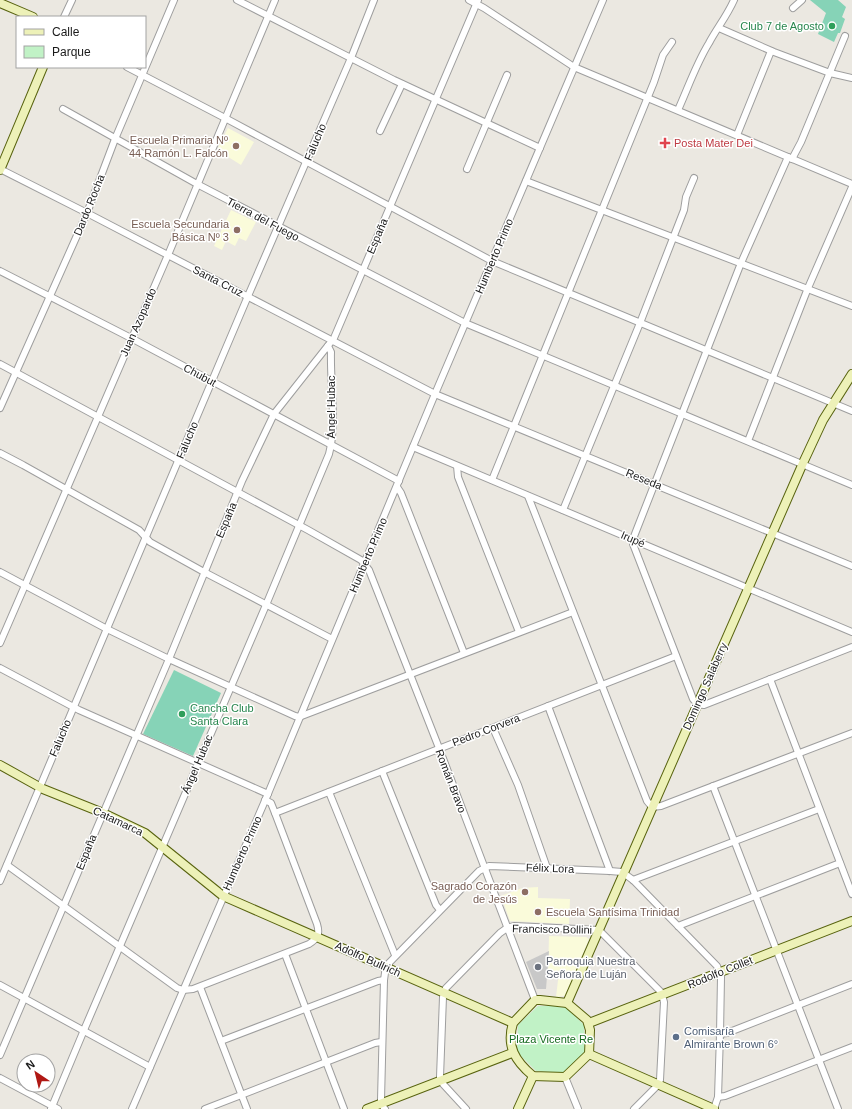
<svg xmlns="http://www.w3.org/2000/svg" width="852" height="1109" font-family="Helvetica,sans-serif">
<style>
.education{fill:#fafbda}
.religious{fill:#c8c8c8}
.park{fill:#c1f2c6}
.pitch{fill:#86d3b7}
.lines{fill:none;stroke-linecap:round;stroke-linejoin:round}
.street-casing{stroke:#9e9e9e;stroke-width:8}
.secondary-casing{stroke:#58630f;stroke-width:10}
.street{stroke:#fff;stroke-width:6}
.secondary{stroke:#edf1b8;stroke-width:8}
.leisure-dot{fill:#2e9e5b;stroke:#fff;stroke-width:1.5}
.health-dot{fill:#e0444e;stroke:#fff;stroke-width:1.5}
.education-dot{fill:#8d6e63;stroke:#fff;stroke-width:1.5}
.worship-dot{fill:#6b7280;stroke:#fff;stroke-width:1.5}
.service-dot{fill:#5c6f8a;stroke:#fff;stroke-width:1.5}
.labels{text-anchor:middle;dominant-baseline:central;stroke-width:3;stroke-linejoin:round;paint-order:stroke}
.leisure-label{font-size:11px;fill:#27864d;stroke:#fff;text-anchor:end}
.education-label{font-size:11px;fill:#785e54;stroke:#fff;text-anchor:end}
.street-label{font-size:11px;fill:#1a1a1a;stroke:#fff}
.health-label{font-size:11px;fill:#be3a42;stroke:#fff;text-anchor:start}
.worship-label{font-size:11px;fill:#5b616d;stroke:#fff;text-anchor:start}
.service-label{font-size:11px;fill:#4e5e75;stroke:#fff;text-anchor:start}
.park-label{font-size:11px;fill:#166b1f;stroke:#fff}
</style>
<rect width="100%" height="100%" fill="#ebe8e1"/>
<g class="education">
<polygon points="228,128 254,142 241,165 217,150"/>
<polygon points="231,210 256,222 246,241 239,238 235,246 226,241 222,250 214,246"/>
<polygon points="538,887 538,898 570,899 569,924 510,921 501,896 522,888"/>
<polygon points="549,936 586,937 589,939 566,995 564,996 556,997 559,972 548,973"/>
</g>
<polygon class="religious" points="549,951 546,989 537,989 526,962"/>
<polygon class="park" points="538,1006 565,1006 584,1025 585,1053 563,1073 536,1071 517,1052 518,1025"/>
<g class="pitch">
<polygon points="810,0 838,0 846,7 842,17 845,19 840,33 838,33 834,42 818,34 826,13"/>
<polygon points="174,670 221,693 193,756 143,734"/>
</g>
<g class="lines">
<defs>
<g id="street">
<polyline points="237,0 394,80 540,148"/>
<polyline points="469,0 484,8 574,67 852,184"/>
<polyline points="793,8 802,0"/>
<polyline points="64,17 72,0"/>
<polyline points="719,28 774,52 830,73 852,78"/>
<polyline points="127,67 225,118 492,261 852,411"/>
<polyline points="63,109 197,184 465,323 852,485"/>
<path d="M678,110c10,-22 18,-46 31,-67 8,-15 18,-27 25,-43"/>
<polyline points="380,131 402,84"/>
<polyline points="737,135 771,51"/>
<polyline points="788,157 741,263 633,539 633,544 693,699 697,704 704,705 852,647"/>
<polyline points="792,159 801,142 845,36"/>
<polyline points="0,169 87,213 435,394 852,566"/>
<polyline points="467,169 507,75"/>
<polyline points="526,181 852,306"/>
<polyline points="0,271 131,338 399,481"/>
<polyline points="0,364 308,530 361,560 369,570 439,748 535,1000"/>
<polyline points="0,408 87,213 115,139 174,0"/>
<polyline points="748,441 808,288 852,187"/>
<polyline points="413,447 852,632"/>
<polyline points="0,453 23,465 139,530 150,542 204,572 332,639"/>
<polyline points="457,466 458,477 519,632"/>
<polyline points="492,480 654,82 663,55 672,42"/>
<polyline points="397,487 401,493 464,653"/>
<polyline points="528,496 647,801 652,807 661,806 852,733"/>
<polyline points="563,510 640,323 684,210 686,197 694,178"/>
<polyline points="0,572 107,629 169,659 295,716 299,717 573,612"/>
<polyline points="0,643 168,255 275,0"/>
<polyline points="0,668 79,710 268,794"/>
<polyline points="770,679 852,894"/>
<polyline points="548,706 610,871"/>
<polyline points="493,728 518,785 547,868"/>
<polyline points="382,771 436,905 440,910"/>
<polyline points="713,786 838,1109"/>
<polyline points="329,792 395,955"/>
<polyline points="275,813 676,656"/>
<path d="M7,865l170,123 6,2 10,-1 116,-45c9,-6 11,-10 8,-20l-42,-111 -4,-10 -6,-3"/>
<polyline points="633,880 819,809"/>
<polyline points="0,881 248,296 351,58 374,0"/>
<polyline points="678,926 840,863"/>
<polyline points="285,954 344,1109"/>
<polyline points="0,985 150,1067"/>
<polyline points="200,987 247,1109"/>
<polyline points="720,1034 727,1033 852,984"/>
<polyline points="221,1041 378,981 384,980"/>
<polyline points="0,1055 169,659 242,481 274,414 334,338 478,0"/>
<polyline points="565,1077 578,1109"/>
<polyline points="0,1078 58,1109"/>
<polyline points="718,1097 725,1096 852,1047"/>
<path d="M51,1109l33,-79 182,-425 63,-151c8,-30 1,-70 2,-102l-3,-6"/>
<polyline points="132,1109 267,796 435,394 603,0"/>
<polyline points="205,1109 375,1043 381,1042"/>
<polyline points="385,1109 381,1104 381,1100 384,980 386,966 479,871 489,866 610,871 622,872 633,880 717,966 721,977 720,1034 718,1097 714,1109"/>
<polyline points="466,1109 443,1084 440,1077 443,997 446,988 500,933 507,928 514,926 599,930 661,992 664,1002 660,1080 656,1087 634,1109"/>
</g>
<g id="secondary">
<polyline points="0,3 33,17"/>
<polyline points="0,170 43,67"/>
<polyline points="0,765 43,789 103,813 145,833 223,896 513,1023"/>
<path d="M535,1000h5l27,3 20,17 3,10 -1,24 -24,23 -32,-1c-18,-15 -27,-30 -20,-53z"/>
<polyline points="567,1003 803,463 823,420 852,374"/>
<polyline points="589,1023 852,921"/>
<polyline points="589,1054 714,1109"/>
<polyline points="367,1109 512,1053"/>
<polyline points="518,1109 533,1076"/>
</g>
</defs>
<use href="#street" class="street-casing"/>
<use href="#secondary" class="secondary-casing"/>
<use href="#street" class="street"/>
<use href="#secondary" class="secondary"/>
</g>
<g class="leisure-dot">
<circle cx="832" cy="26" r="4"/>
<circle cx="182" cy="714" r="4"/>
</g>
<path class="health-dot" d="M663 137h4v4h4v4h-4v4h-4v-4h-4v-4h4z"/>
<g class="education-dot">
<circle cx="236" cy="146" r="4"/>
<circle cx="237" cy="230" r="4"/>
<circle cx="525" cy="892" r="4"/>
<circle cx="538" cy="912" r="4"/>
</g>
<circle class="worship-dot" cx="538" cy="967" r="4"/>
<circle class="service-dot" cx="676" cy="1037" r="4"/>
<g class="labels">
<g class="leisure-label">
<text x="824" y="26">Club 7 de Agosto</text>
<text x="190" y="708" text-anchor="start">Cancha Club<tspan x="190" dy="13">Santa Clara</tspan></text>
</g>
<g class="education-label">
<text x="228" y="140">Escuela Primaria Nº<tspan x="228" dy="13">44 Ramón L. Falcón</tspan></text>
<text x="229" y="224">Escuela Secundaria<tspan x="229" dy="13">Básica Nº 3</tspan></text>
<text x="517" y="886">Sagrado Corazón<tspan x="517" dy="13">de Jesús</tspan></text>
<text x="546" y="912" text-anchor="start">Escuela Santísima Trinidad</text>
</g>
<g class="street-label">
<text transform="translate(315 142) rotate(-67)">Falucho</text>
<text transform="translate(89 205) rotate(-68)">Dardo Rocha</text>
<text transform="translate(263 219) rotate(28)">Tierra del Fuego</text>
<text transform="translate(377 236) rotate(-67)">España</text>
<text transform="translate(494 256) rotate(-67)">Humberto Primo</text>
<text transform="translate(218 281) rotate(27)">Santa Cruz</text>
<text transform="translate(138 322) rotate(-66)">Juan Azopardo</text>
<text transform="translate(200 375) rotate(28)">Chubut</text>
<text transform="translate(331 407) rotate(-90)">Ángel Hubac</text>
<text transform="translate(187 440) rotate(-67)">Falucho</text>
<text transform="translate(644 479) rotate(22)">Reseda</text>
<text transform="translate(226 520) rotate(-67)">España</text>
<text transform="translate(633 539) rotate(23)">Irupé</text>
<text transform="translate(368 555) rotate(-67)">Humberto Primo</text>
<text transform="translate(705 686) rotate(-66)">Domingo Salaberry</text>
<text transform="translate(486 730) rotate(-21)">Pedro Corvera</text>
<text transform="translate(60 738) rotate(-67)">Falucho</text>
<text transform="translate(197 764) rotate(-67)">Ángel Hubac</text>
<text transform="translate(451 781) rotate(69)">Román Bravo</text>
<text transform="translate(118 821) rotate(25)">Catamarca</text>
<text transform="translate(86 852) rotate(-68)">España</text>
<text transform="translate(242 853) rotate(-66)">Humberto Primo</text>
<text transform="translate(550 868) rotate(2)">Félix Lora</text>
<text transform="translate(552 929) rotate(1)">Francisco Bollini</text>
<text transform="translate(368 959) rotate(24)">Adolfo Bullrich</text>
<text transform="translate(720 972) rotate(-22)">Rodolfo Collet</text>
</g>
<g class="health-label">
<text x="674" y="143">Posta Mater Dei</text>
</g>
<g class="worship-label">
<text x="546" y="961">Parroquia Nuestra<tspan x="546" dy="13">Señora de Luján</tspan></text>
</g>
<g class="service-label">
<text x="684" y="1031">Comisaría<tspan x="684" dy="13">Almirante Brown 6°</tspan></text>
</g>
<g class="park-label">
<text x="551" y="1039">Plaza Vicente Re</text>
</g>
</g>
<rect x="16" y="16" width="130" height="52" fill="#ffffff" stroke="#a3a3a3"/>
<rect x="24" y="29" width="20" height="6" fill="#edf1b8" stroke="#a3a3a3"/>
<text x="52" y="36" font-size="12" fill="#1a1a1a">Calle</text>
<rect x="24" y="46" width="20" height="12" fill="#c1f2c6" stroke="#a3a3a3"/>
<text x="52" y="56" font-size="12" fill="#1a1a1a">Parque</text>
<g transform="translate(36 1073) rotate(325)"><circle r="19" fill="#ffffff" stroke="#a3a3a3"/>
<path d="M0-3L7 15L0 10L-7 15Z" fill="#b01814"/>
<text y="-6" font-size="11" font-weight="bold" text-anchor="middle" fill="#1a1a1a">N</text>
</g>
</svg>
